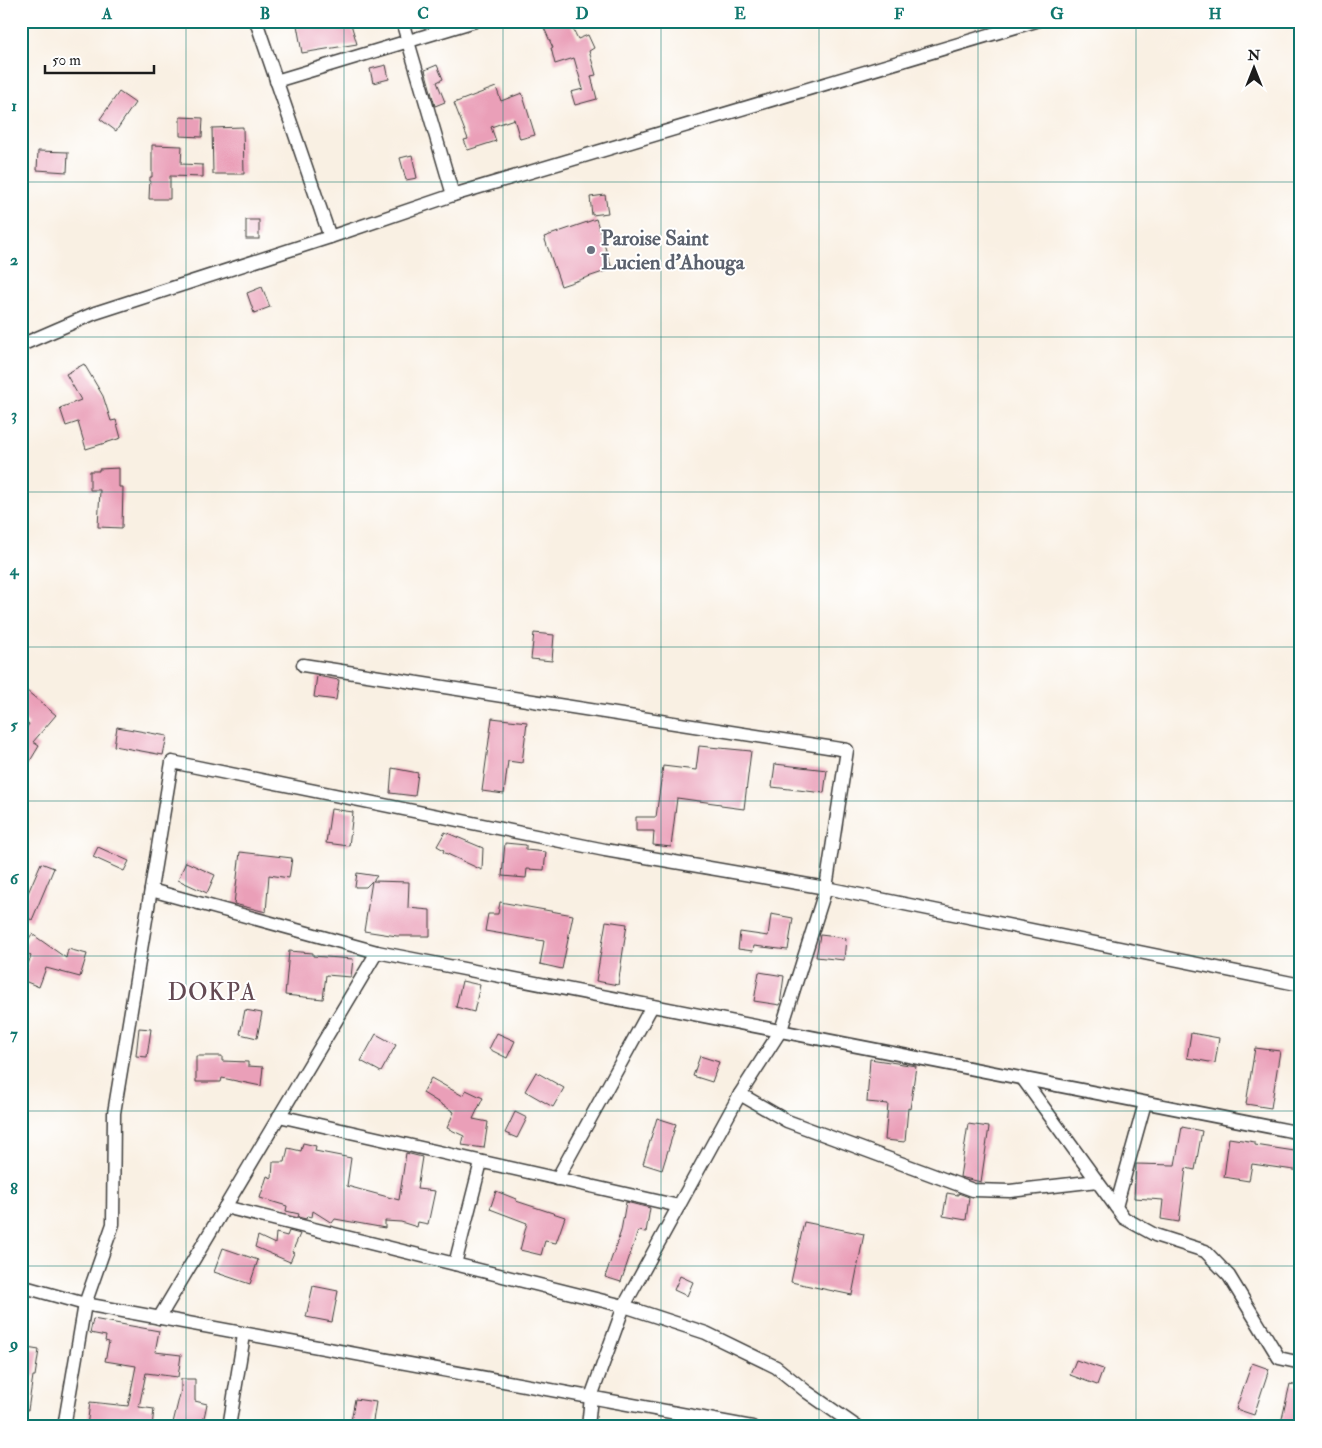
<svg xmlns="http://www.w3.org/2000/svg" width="1322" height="1448" font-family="'IM FELL Double Pica',serif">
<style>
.building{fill:#ea9fb8}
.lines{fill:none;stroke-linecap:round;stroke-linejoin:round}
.minor-casing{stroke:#3d3c3a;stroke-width:15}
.minor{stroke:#fff;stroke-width:12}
.grid{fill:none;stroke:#0f766e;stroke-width:1;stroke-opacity:0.55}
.worship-dot{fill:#6b7280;stroke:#fff;stroke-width:2}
.labels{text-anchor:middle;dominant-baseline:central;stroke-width:4;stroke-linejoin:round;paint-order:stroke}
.worship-label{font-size:21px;font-weight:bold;fill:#5b616d;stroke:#fff;text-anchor:start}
.quarter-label{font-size:24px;letter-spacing:1px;fill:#644a53;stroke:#fff}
.neatline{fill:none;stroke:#0f766e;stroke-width:2}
.grid-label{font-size:16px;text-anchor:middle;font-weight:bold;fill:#0f766e}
</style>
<rect width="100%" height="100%" fill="#fff"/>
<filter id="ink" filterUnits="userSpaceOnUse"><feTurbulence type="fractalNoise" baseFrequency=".02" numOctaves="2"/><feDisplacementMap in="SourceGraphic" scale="10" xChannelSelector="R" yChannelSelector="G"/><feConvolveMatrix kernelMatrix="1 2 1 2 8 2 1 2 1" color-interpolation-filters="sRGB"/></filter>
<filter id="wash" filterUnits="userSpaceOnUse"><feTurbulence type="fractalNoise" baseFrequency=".0096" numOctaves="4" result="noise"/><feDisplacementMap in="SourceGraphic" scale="20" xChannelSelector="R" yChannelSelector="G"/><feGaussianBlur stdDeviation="1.12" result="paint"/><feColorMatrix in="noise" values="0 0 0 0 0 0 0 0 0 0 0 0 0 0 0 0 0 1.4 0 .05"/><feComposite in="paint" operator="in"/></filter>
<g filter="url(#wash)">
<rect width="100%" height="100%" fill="#f9f0e3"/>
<g id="blocks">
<g class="building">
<polygon points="319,21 350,21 357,44 302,53 297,25"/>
<polygon points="541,21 569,21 578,39 588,35 594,48 589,51 596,75 591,76 597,99 575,105 571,92 583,89 574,58 555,64 551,48 553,48"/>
<polygon points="386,65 389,79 373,83 370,69"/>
<polygon points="437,65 443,79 437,82 445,102 435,106 425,70"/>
<polygon points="496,87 501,101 522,93 535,135 520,139 514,119 491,127 496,141 468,150 464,140 468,139 454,103"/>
<polygon points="119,92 135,103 116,131 100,119"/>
<polygon points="180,117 203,118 202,137 180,136"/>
<polygon points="243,127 244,174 213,174 212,128"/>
<polygon points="152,145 182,146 181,164 203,165 203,177 170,176 170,199 149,199 150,177 152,177"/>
<polygon points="38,151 68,152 67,172 37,170"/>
<polygon points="412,155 417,178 406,180 400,158"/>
<polygon points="605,195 608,213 592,215 590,197"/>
<polygon points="596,219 612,269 561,286 544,237"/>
<rect x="246" y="220" width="13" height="19"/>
<polygon points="262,287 270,307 254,313 247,293"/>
<polygon points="84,364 103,396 111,421 116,420 121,438 86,449 78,422 66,426 60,408 81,400 66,374"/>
<polygon points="119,468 119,487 123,487 122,528 98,527 100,490 90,490 90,471 99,471 99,469"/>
<polygon points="534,633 554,635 552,661 531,659"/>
<polygon points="317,676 339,680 336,700 314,697"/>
<polygon points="27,691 56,715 33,742 39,746 21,776 21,736 29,724 21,717 21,699"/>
<polygon points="492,718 527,722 522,763 508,761 504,794 482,791"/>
<polygon points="117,727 167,736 163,755 114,746"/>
<polygon points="699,746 751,751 744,809 721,806 721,804 677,798 671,847 653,845 654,831 636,831 636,817 656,817 663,766 696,770"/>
<polygon points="775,764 827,770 824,793 772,787"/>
<polygon points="392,768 418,773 415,796 390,793"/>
<polygon points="331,809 353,812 349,846 326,843"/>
<polygon points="445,832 483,848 482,870 443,852 444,850 437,846"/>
<polygon points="505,843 526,845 526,850 546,852 544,870 527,869 526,878 502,876"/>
<polygon points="98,847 129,861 124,871 93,857"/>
<polygon points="240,852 292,858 289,878 269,875 266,912 234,904"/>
<polygon points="186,862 215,875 207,893 178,880"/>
<polygon points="41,863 54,868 32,920 21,915 21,909"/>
<polygon points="357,873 377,876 373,881 409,882 408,908 430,910 430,936 397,936 364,931 372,881 366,887 355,887"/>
<polygon points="500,902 573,915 562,969 540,964 544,941 485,931 488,914 498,914"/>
<polygon points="771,914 793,918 788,950 754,946 753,951 738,949 740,932 768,936"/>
<polygon points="606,921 627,924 618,985 596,981"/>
<polygon points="32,934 66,958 68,949 87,954 80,977 46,968 39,987 22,980 31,956 22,949"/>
<polygon points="820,935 846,938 844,960 816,957"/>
<polygon points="289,951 313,953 313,956 353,959 351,977 326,975 323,999 285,995"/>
<polygon points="759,972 784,976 780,1005 754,1001"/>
<polygon points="462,981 480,985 474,1012 456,1007"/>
<polygon points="245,1010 262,1013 257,1038 240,1034"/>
<polygon points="139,1028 151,1029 147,1057 136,1056"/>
<polygon points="497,1033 515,1041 507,1058 489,1049"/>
<polygon points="1191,1033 1219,1038 1215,1063 1187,1058"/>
<polygon points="376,1034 396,1045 381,1072 361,1061"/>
<polygon points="1255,1048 1280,1051 1271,1108 1246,1104"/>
<polygon points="196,1056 222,1056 222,1061 248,1062 248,1066 263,1067 261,1086 222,1078 221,1082 196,1082"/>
<polygon points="700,1056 719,1062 712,1082 693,1076"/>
<polygon points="870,1059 916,1066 910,1109 908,1108 905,1142 885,1140 888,1104 867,1102"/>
<polygon points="536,1072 564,1088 553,1107 525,1091"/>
<polygon points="431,1078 463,1096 466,1090 483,1098 473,1119 488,1122 484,1148 462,1145 464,1136 447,1128 454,1112 423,1093"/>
<polygon points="515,1112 527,1118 517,1138 505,1133"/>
<polygon points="657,1118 676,1124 662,1170 643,1164"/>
<polygon points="968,1124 989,1127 981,1182 960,1177"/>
<polygon points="1182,1127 1202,1131 1195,1170 1186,1168 1179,1222 1161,1219 1163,1200 1134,1198 1136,1164 1175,1165"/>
<polygon points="1229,1138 1255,1142 1255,1145 1301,1152 1301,1171 1252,1164 1249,1181 1224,1177"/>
<polygon points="303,1143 316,1146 315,1151 351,1158 347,1186 399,1200 406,1153 422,1157 417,1189 435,1191 428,1224 418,1222 417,1227 401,1222 385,1221 385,1228 335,1219 332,1223 313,1211 312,1217 307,1216 306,1219 298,1217 299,1214 286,1211 287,1206 260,1198 267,1176 272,1178 273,1162 285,1162 288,1148 301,1151"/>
<polygon points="496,1191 516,1199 516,1201 565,1217 556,1243 545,1241 541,1255 520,1250 527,1223 490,1209"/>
<polygon points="947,1193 958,1195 958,1193 969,1197 966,1220 943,1216"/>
<polygon points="626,1202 650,1208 646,1232 638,1231 621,1282 605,1277 621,1231"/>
<polygon points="804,1222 864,1234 852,1295 791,1282"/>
<polygon points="289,1231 300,1234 292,1252 294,1253 290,1262 255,1247 258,1236 275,1244 276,1233 287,1236"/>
<polygon points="223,1248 258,1260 250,1284 214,1272"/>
<polygon points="680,1276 693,1282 687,1296 674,1290"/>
<polygon points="313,1286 338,1291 332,1322 306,1317"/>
<polygon points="93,1319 159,1331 155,1352 181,1355 178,1377 146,1373 139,1407 154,1409 152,1427 87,1427 90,1402 128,1406 136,1366 105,1361 109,1342 105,1341 106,1336 90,1333"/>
<polygon points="21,1347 39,1350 35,1376 33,1376 28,1410 21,1409"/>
<polygon points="1076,1360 1103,1369 1097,1385 1070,1375"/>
<polygon points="1252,1363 1269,1369 1254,1415 1236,1409"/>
<polygon points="181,1379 195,1379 195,1401 207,1404 202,1427 172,1427 181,1390"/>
<polygon points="1290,1384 1301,1387 1300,1427 1280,1427"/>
<polygon points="355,1399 376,1402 372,1427 350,1427"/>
</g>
</g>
</g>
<g filter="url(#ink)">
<use href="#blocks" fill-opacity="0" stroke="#3d3c3a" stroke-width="1"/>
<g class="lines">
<defs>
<g id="minor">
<polyline points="256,21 330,237"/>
<polyline points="402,21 453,195"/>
<polyline points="276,81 475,21"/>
<polyline points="21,345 95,313 330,237 453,195 1036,21"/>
<polyline points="303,665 847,750 826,888 781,1030 740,1094 624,1306 591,1397 588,1427"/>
<polyline points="151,890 377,952 1301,1133"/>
<polyline points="1023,1079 1097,1181"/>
<polyline points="740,1094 787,1121 973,1190 1010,1191 1097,1181 1124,1218 1155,1235 1205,1251 1229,1276 1279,1358 1301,1363"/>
<polyline points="279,1116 679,1206"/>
<polyline points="557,1179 652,1006"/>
<polyline points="225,1207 624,1306 706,1333 776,1367 807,1392 857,1427"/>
<polyline points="1116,1207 1145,1103"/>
<polyline points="455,1264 481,1162"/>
<polyline points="21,1286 85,1304 752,1427"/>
<polyline points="159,1318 377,952"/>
<polyline points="64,1427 85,1304 113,1224 114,1113 172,762 605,850 826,888 1301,985"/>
<polyline points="229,1427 244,1335"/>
</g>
</defs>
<use href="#minor" class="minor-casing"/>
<use href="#minor" class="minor"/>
</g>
</g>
<path class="grid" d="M186,21v1406M344,21v1406M503,21v1406M661,21v1406M819,21v1406M978,21v1406M1136,21v1406M21,182h1280M21,337h1280M21,492h1280M21,647h1280M21,801h1280M21,956h1280M21,1111h1280M21,1266h1280"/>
<circle class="worship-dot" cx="591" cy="250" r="5"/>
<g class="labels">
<g class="worship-label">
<text x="601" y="238">Paroise Saint<tspan x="601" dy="24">Lucien d'Ahouga</tspan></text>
</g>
<g class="quarter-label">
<text x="212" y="992">DOKPA</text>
</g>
</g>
<rect width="1322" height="1448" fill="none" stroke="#fff" stroke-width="55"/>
<g transform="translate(1254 68)" stroke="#ffffff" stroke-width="4" paint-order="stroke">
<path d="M0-4L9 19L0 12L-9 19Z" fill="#1c1c1c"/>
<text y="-8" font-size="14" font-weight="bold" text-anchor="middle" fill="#1c1c1c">N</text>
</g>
<path d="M45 65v8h109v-8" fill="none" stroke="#1c1c1c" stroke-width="2.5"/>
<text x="52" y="65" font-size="15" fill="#1c1c1c" stroke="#ffffff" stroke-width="4" paint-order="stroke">50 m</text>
<rect x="28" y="28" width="1266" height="1392" class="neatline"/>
<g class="grid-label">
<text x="107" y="19">A</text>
<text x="265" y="19">B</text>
<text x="423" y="19">C</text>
<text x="582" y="19">D</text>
<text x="740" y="19">E</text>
<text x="899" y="19">F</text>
<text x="1057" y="19">G</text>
<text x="1215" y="19">H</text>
<text x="14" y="111">1</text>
<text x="14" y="265">2</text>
<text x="14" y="420">3</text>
<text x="14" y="575">4</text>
<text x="14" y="730">5</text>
<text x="14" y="884">6</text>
<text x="14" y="1039">7</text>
<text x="14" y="1194">8</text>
<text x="14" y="1349">9</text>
</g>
</svg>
